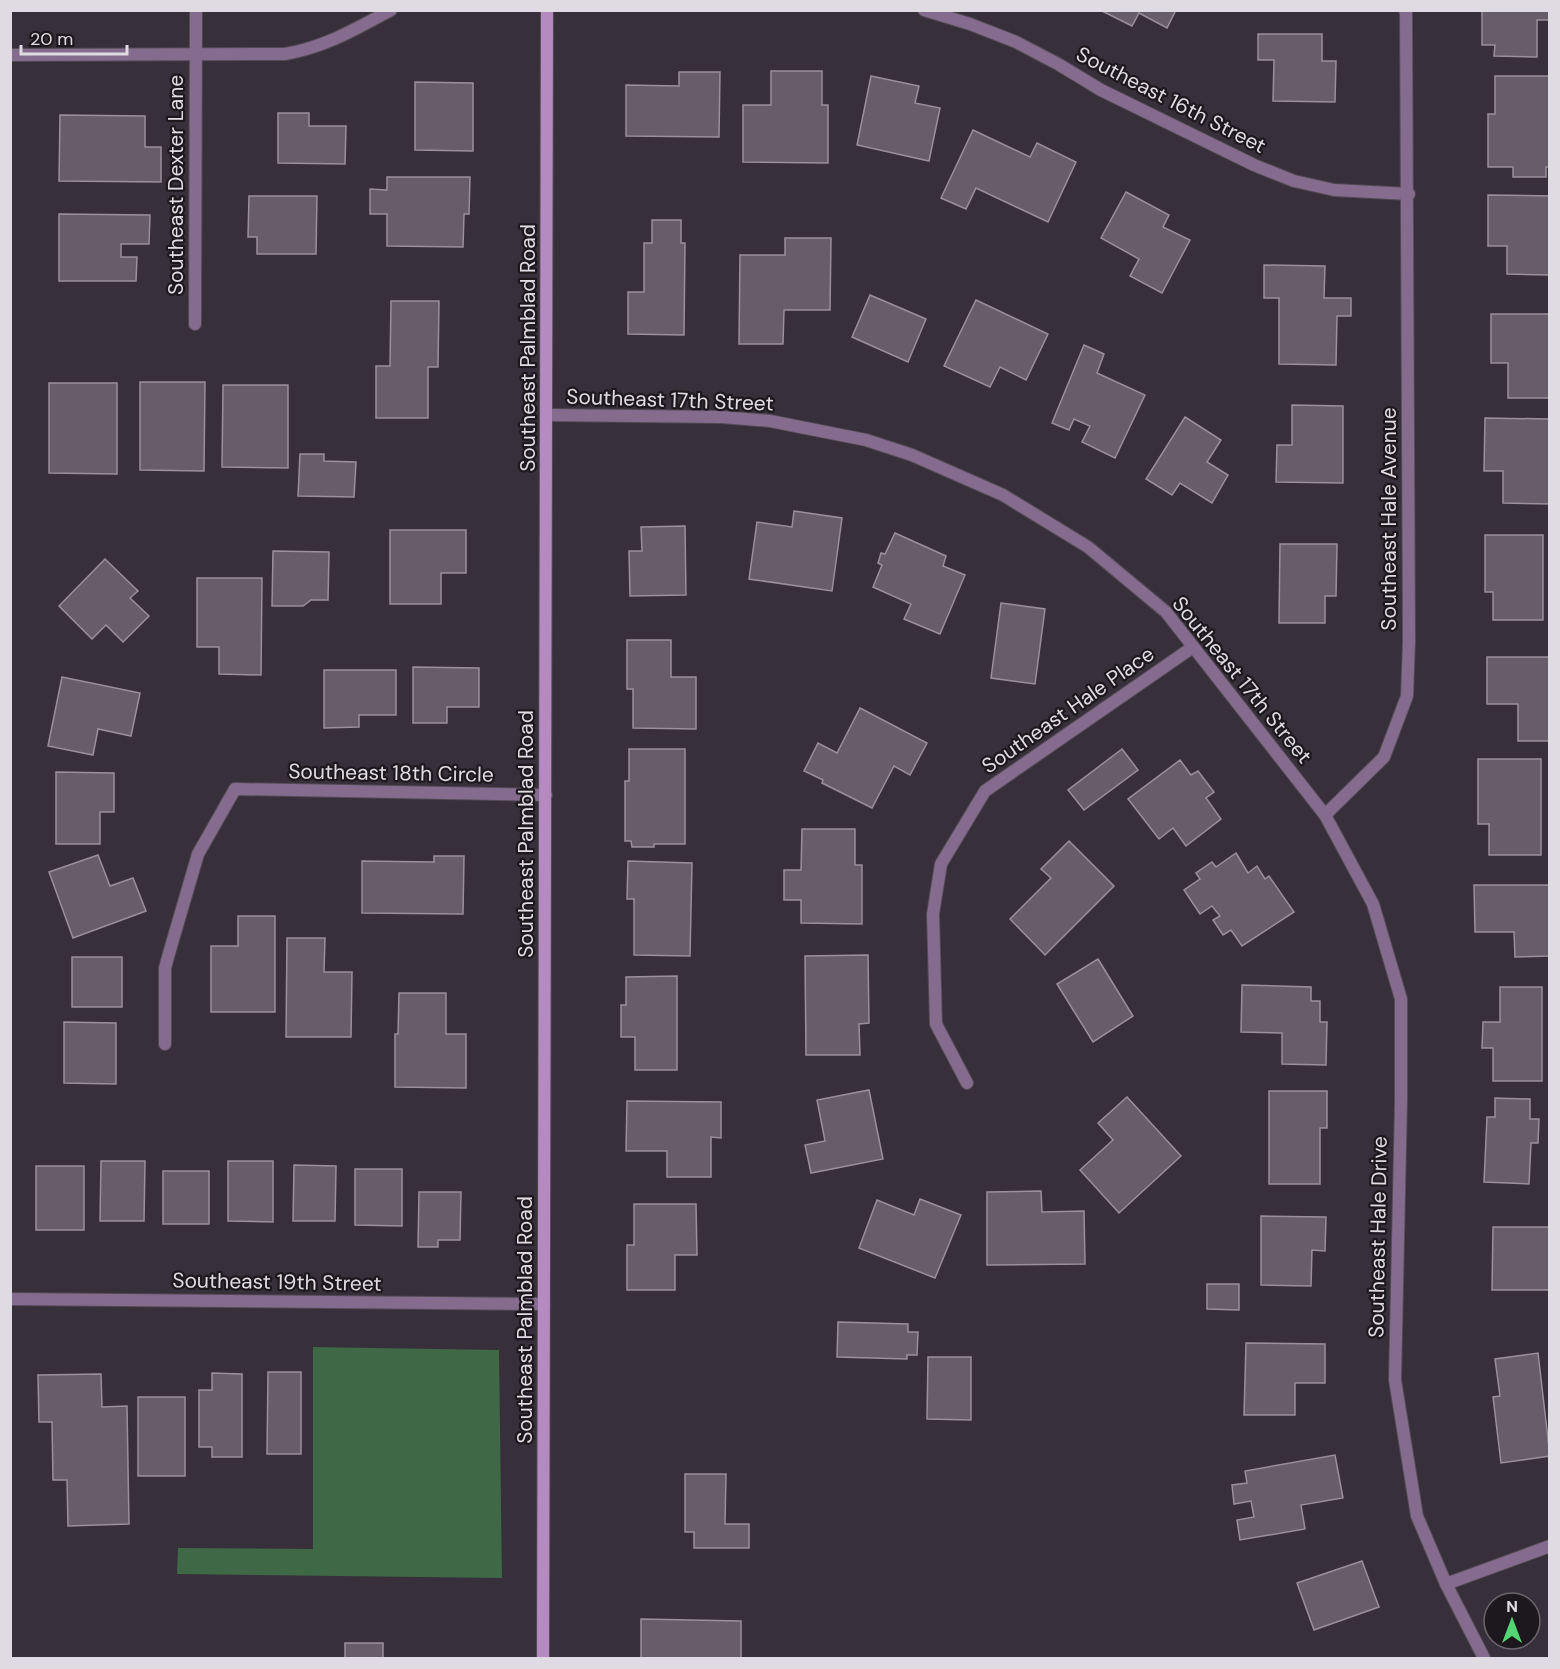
<svg xmlns="http://www.w3.org/2000/svg" width="1560" height="1669" font-family="'DM Sans',sans-serif">
<style>
.forest{fill:#3e6846}
.building{fill:#665d69;stroke:#9a909d;stroke-width:1.5}
.lines{fill:none;stroke-linecap:round;stroke-linejoin:round}
.lane-casing{stroke:#524b54;stroke-width:14}
.street-casing{stroke:#524b54;stroke-width:14}
.secondary-casing{stroke:#524b54;stroke-width:14}
.lane{stroke:#856b8d;stroke-width:12}
.street{stroke:#856b8d;stroke-width:12}
.secondary{stroke:#b48ac0;stroke-width:12}
.labels{text-anchor:middle;dominant-baseline:central;stroke-width:4.5;stroke-linejoin:round;paint-order:stroke}
.street-label{font-size:21px;fill:#e0dbe2;stroke:#1c181d}
</style>
<rect width="100%" height="100%" fill="#372f39"/>
<polygon class="forest" points="313,1347 499,1350 502,1578 177,1574 178,1548 313,1549"/>
<g class="building">
<polygon points="1100,10 1176,10 1167,28 1139,13 1132,26"/>
<polygon points="1482,10 1550,10 1550,20 1537,20 1537,57 1494,56 1495,45 1482,45"/>
<polygon points="1258,34 1322,34 1322,61 1336,61 1335,102 1273,101 1274,60 1258,60"/>
<polygon points="771,71 822,71 822,105 828,105 828,163 743,162 743,105 771,105"/>
<polygon points="679,72 720,72 719,137 626,136 626,85 679,86"/>
<polygon points="871,76 919,86 915,103 940,108 929,161 857,145"/>
<polygon points="1495,76 1550,76 1550,167 1546,167 1546,177 1513,177 1513,167 1488,167 1488,114 1495,114"/>
<polygon points="415,82 473,83 473,151 415,150"/>
<polygon points="278,113 309,113 309,126 346,126 345,164 278,163"/>
<polygon points="60,115 145,116 145,147 161,147 161,182 59,181"/>
<polygon points="973,130 1030,157 1037,143 1076,162 1048,222 976,188 966,209 941,198"/>
<polygon points="387,177 470,177 469,214 464,214 463,247 387,246 387,214 370,214 370,189 387,190"/>
<polygon points="1126,192 1169,215 1163,227 1190,240 1162,293 1130,276 1139,259 1101,238"/>
<polygon points="1488,195 1550,196 1550,275 1507,274 1507,246 1488,246"/>
<polygon points="249,196 317,196 316,254 257,254 257,237 248,237"/>
<polygon points="59,214 150,215 149,244 121,244 121,257 137,257 136,281 59,281"/>
<polygon points="652,220 681,220 681,243 685,243 684,335 628,334 628,292 644,292 644,243 652,243"/>
<polygon points="785,238 831,238 830,310 784,310 783,344 739,344 740,255 785,255"/>
<polygon points="1264,265 1325,266 1324,298 1351,298 1351,316 1337,316 1336,365 1279,364 1279,298 1264,298"/>
<polygon points="870,295 926,319 908,362 852,337"/>
<polygon points="976,300 1048,334 1026,380 1000,367 990,387 944,366"/>
<polygon points="391,301 439,301 438,367 428,367 428,418 376,418 376,366 390,366"/>
<polygon points="1491,314 1550,314 1550,398 1508,398 1508,363 1491,363"/>
<polygon points="1084,345 1104,354 1097,373 1145,395 1115,458 1082,442 1090,426 1074,419 1069,430 1052,423"/>
<polygon points="140,382 205,382 204,471 140,470"/>
<polygon points="49,383 117,383 117,474 49,473"/>
<polygon points="223,385 288,385 288,468 222,467"/>
<polygon points="1292,405 1343,406 1343,483 1276,482 1277,445 1292,445"/>
<polygon points="1185,417 1221,440 1207,462 1228,475 1212,503 1180,483 1172,495 1146,479"/>
<polygon points="1485,418 1550,419 1550,504 1503,503 1503,471 1484,471"/>
<polygon points="300,454 324,454 324,461 356,462 354,497 298,496"/>
<polygon points="794,511 842,518 832,591 749,579 757,522 792,527"/>
<polygon points="685,526 686,595 630,596 629,551 642,551 641,527"/>
<polygon points="390,530 466,530 466,573 441,573 441,604 390,604"/>
<polygon points="895,533 946,556 943,566 965,575 940,634 904,619 911,604 873,587 882,565 878,563 881,553 885,554"/>
<polygon points="1485,535 1543,535 1543,620 1493,620 1493,592 1485,592"/>
<polygon points="1280,544 1337,544 1336,596 1325,596 1325,623 1279,623"/>
<polygon points="273,551 329,552 328,600 311,600 303,606 272,606"/>
<polygon points="105,559 138,591 130,598 149,616 123,642 106,625 92,639 59,606"/>
<polygon points="197,578 262,578 261,675 219,674 219,647 197,647"/>
<polygon points="1001,603 1045,609 1035,684 991,678"/>
<polygon points="627,640 671,640 671,677 696,677 696,729 633,728 633,689 627,689"/>
<polygon points="1487,657 1550,657 1550,741 1518,741 1518,704 1487,704"/>
<polygon points="413,667 479,668 479,707 447,707 447,723 413,723"/>
<polygon points="324,670 396,670 396,715 359,715 359,727 324,728"/>
<polygon points="62,677 140,693 131,736 98,729 93,755 48,746"/>
<polygon points="860,708 927,743 910,775 894,766 872,808 822,783 823,780 804,771 818,743 837,753"/>
<polygon points="629,749 685,749 685,844 654,844 654,847 632,847 631,841 625,841 625,781 629,781"/>
<polygon points="1122,749 1138,770 1084,810 1068,790"/>
<polygon points="1478,759 1541,759 1541,855 1489,855 1489,824 1478,824"/>
<polygon points="1180,760 1191,775 1198,771 1214,792 1206,798 1221,819 1186,846 1173,828 1159,839 1128,799"/>
<polygon points="56,772 114,773 114,812 100,812 100,844 56,844"/>
<polygon points="802,829 855,829 855,865 862,865 862,924 801,923 801,900 784,900 784,870 801,870"/>
<polygon points="1069,841 1114,886 1045,955 1010,919 1051,878 1041,869"/>
<polygon points="1236,853 1248,873 1257,866 1265,879 1269,876 1294,912 1242,946 1231,930 1223,935 1213,920 1220,916 1212,906 1200,914 1184,890 1200,879 1196,873 1212,862 1216,867"/>
<polygon points="98,855 110,886 133,878 146,911 73,938 49,872"/>
<polygon points="434,856 464,856 463,914 362,913 362,861 434,862"/>
<polygon points="628,861 692,863 690,956 634,955 634,899 627,899"/>
<polygon points="1474,885 1550,885 1550,956 1515,957 1514,932 1475,932"/>
<polygon points="238,916 275,916 275,1012 211,1012 211,946 238,946"/>
<polygon points="287,938 325,938 324,972 352,972 351,1037 286,1037"/>
<polygon points="868,955 869,1023 859,1024 860,1055 806,1055 805,956"/>
<rect x="72" y="957" width="50" height="50"/>
<polygon points="1098,959 1133,1016 1093,1042 1057,984"/>
<polygon points="677,976 677,1070 635,1070 635,1037 621,1037 621,1005 626,1005 626,977"/>
<polygon points="1242,985 1311,987 1311,1001 1320,1001 1320,1022 1327,1022 1326,1065 1282,1064 1282,1033 1241,1032"/>
<polygon points="1500,987 1542,987 1542,1081 1493,1081 1493,1048 1482,1048 1483,1022 1500,1022"/>
<polygon points="399,993 446,993 446,1034 466,1034 466,1088 395,1087 395,1034 398,1034"/>
<polygon points="64,1022 116,1023 116,1084 64,1083"/>
<polygon points="869,1090 883,1159 811,1173 805,1145 825,1141 817,1100"/>
<polygon points="1269,1091 1327,1091 1327,1128 1320,1128 1320,1184 1269,1184"/>
<polygon points="1127,1097 1181,1156 1119,1213 1080,1170 1113,1140 1098,1123"/>
<polygon points="1495,1098 1530,1099 1530,1119 1539,1119 1538,1143 1531,1143 1529,1184 1484,1182 1487,1117 1495,1117"/>
<polygon points="627,1101 721,1102 721,1138 711,1137 711,1177 667,1177 667,1151 626,1151"/>
<polygon points="101,1161 145,1161 144,1221 100,1221"/>
<polygon points="228,1161 273,1161 273,1222 228,1221"/>
<polygon points="294,1165 336,1166 335,1221 293,1221"/>
<rect x="36" y="1166" width="48" height="64"/>
<polygon points="355,1169 402,1169 402,1226 355,1225"/>
<rect x="163" y="1171" width="46" height="53"/>
<polygon points="1041,1191 1042,1212 1084,1211 1085,1264 987,1265 987,1192"/>
<polygon points="419,1192 461,1192 460,1240 438,1240 438,1247 418,1247"/>
<polygon points="920,1199 961,1215 935,1278 859,1248 877,1200 914,1215"/>
<polygon points="634,1204 696,1204 697,1255 675,1255 675,1290 627,1290 627,1245 634,1245"/>
<polygon points="1261,1216 1326,1217 1325,1251 1312,1250 1311,1286 1261,1285"/>
<polygon points="1493,1227 1550,1227 1549,1290 1492,1290"/>
<polygon points="1207,1284 1239,1284 1239,1310 1207,1309"/>
<polygon points="838,1322 908,1324 908,1332 918,1332 917,1355 907,1355 907,1359 837,1357"/>
<polygon points="1246,1343 1325,1344 1325,1383 1295,1383 1295,1415 1244,1415"/>
<polygon points="1538,1353 1550,1456 1501,1463 1493,1397 1500,1396 1495,1359"/>
<polygon points="928,1357 971,1357 971,1420 927,1419"/>
<polygon points="268,1372 301,1372 301,1454 267,1454"/>
<polygon points="212,1373 242,1374 242,1457 212,1457 212,1447 199,1447 199,1390 212,1390"/>
<polygon points="101,1374 102,1407 127,1406 129,1524 68,1526 67,1480 53,1480 52,1422 39,1422 38,1375"/>
<rect x="138" y="1397" width="47" height="79"/>
<polygon points="1335,1455 1343,1498 1301,1505 1305,1529 1240,1540 1237,1520 1254,1517 1251,1501 1234,1504 1232,1485 1247,1483 1245,1471"/>
<polygon points="685,1474 726,1474 725,1524 749,1524 749,1548 694,1548 694,1532 685,1532"/>
<polygon points="1362,1561 1379,1607 1314,1630 1297,1583"/>
<polygon points="641,1619 741,1621 741,1658 641,1658"/>
<rect x="345" y="1643" width="38" height="15"/>
</g>
<g class="lines">
<defs>
<polyline id="lane" points="165,1044 165,968 170,950 198,854 235,789"/>
<g id="street">
<polyline points="924,10 970,24 1016,42 1058,64 1101,90 1254,165 1294,181 1334,190 1409,194"/>
<path d="M10,55l275,-1c41,-7 70,-25 106,-44"/>
<polyline points="195,324 196,10"/>
<polyline points="547,415 721,417 770,421 866,440 912,455 1003,495 1088,547 1166,612 1325,815 1373,904 1401,999 1401,1101 1395,1380 1417,1516 1446,1584 1484,1658"/>
<polyline points="235,789 546,795"/>
<polyline points="1325,815 1384,757 1407,696 1409,641 1406,13 1405,10"/>
<polyline points="967,1083 936,1024 933,914 941,864 985,791 1193,647"/>
<polyline points="10,1299 544,1304"/>
<polyline points="1446,1584 1550,1546"/>
</g>
<polyline id="secondary" points="543,1658 547,10"/>
</defs>
<use href="#lane" class="lane-casing"/>
<use href="#street" class="street-casing"/>
<use href="#secondary" class="secondary-casing"/>
<use href="#lane" class="lane"/>
<use href="#street" class="street"/>
<use href="#secondary" class="secondary"/>
</g>
<g class="labels">
<g class="street-label">
<text transform="translate(1171 100) rotate(27)">Southeast 16th Street</text>
<text transform="translate(176 185) rotate(-90)">Southeast Dexter Lane</text>
<text transform="translate(528 348) rotate(-90)">Southeast Palmblad Road</text>
<text transform="translate(670 400) rotate(2)">Southeast 17th Street</text>
<text transform="translate(1389 519) rotate(-90)">Southeast Hale Avenue</text>
<text transform="translate(1242 680) rotate(51)">Southeast 17th Street</text>
<text transform="translate(1068 710) rotate(-35)">Southeast Hale Place</text>
<text transform="translate(391 773) rotate(1)">Southeast 18th Circle</text>
<text transform="translate(526 834) rotate(-90)">Southeast Palmblad Road</text>
<text transform="translate(1378 1237) rotate(-89)">Southeast Hale Drive</text>
<text transform="translate(277 1282) rotate(1)">Southeast 19th Street</text>
<text transform="translate(525 1320) rotate(-90)">Southeast Palmblad Road</text>
</g>
</g>
<rect width="1560" height="1669" fill="none" stroke="#e0dbe2" stroke-width="24"/>
<g transform="translate(1512 1621)"><circle r="28" fill="#1c181d" stroke="#6a666c" stroke-width="1.5"/>
<path d="M0-4.5L10 22L0 15L-10 22Z" fill="#52d673"/>
<text y="-9" font-size="16" font-weight="bold" text-anchor="middle" fill="#e0dbe2">N</text>
</g>
<path d="M21 45v9h106v-9" fill="none" stroke="#e0dbe2" stroke-width="3"/>
<text x="30" y="45" font-size="18" fill="#e0dbe2" stroke="#1c181d" stroke-width="4.5" paint-order="stroke">20 m</text>
</svg>
